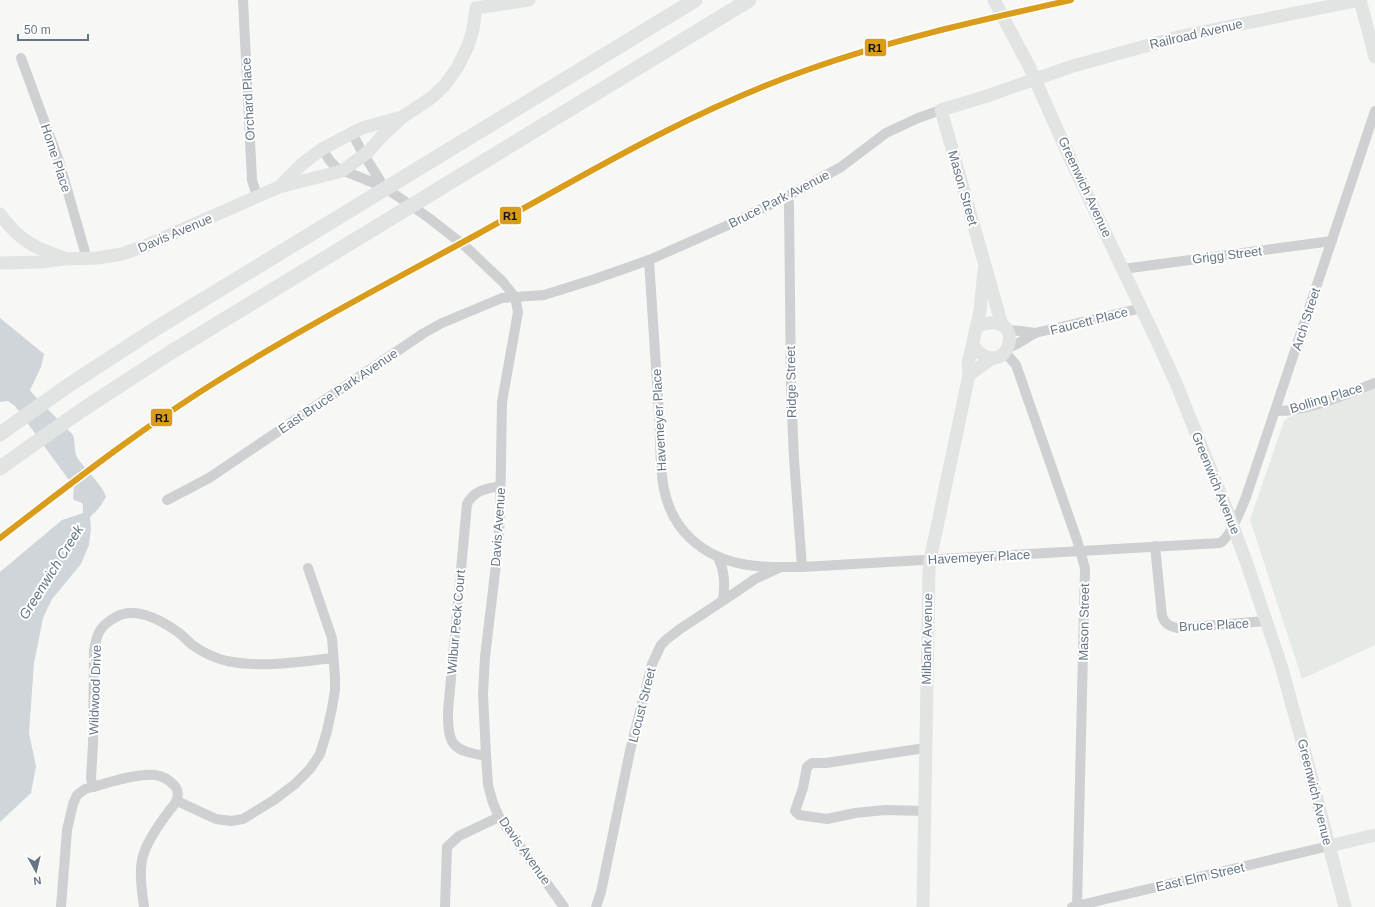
<svg xmlns="http://www.w3.org/2000/svg" width="1375" height="907" font-family="Arial,sans-serif">
<style>
.green{fill:#e6eae4}
.water{fill:#cfd5d9}
.lines{fill:none;stroke-linecap:round;stroke-linejoin:round}
.minor{stroke:#cfd0d1;stroke-width:10}
.major{stroke:#e2e3e3;stroke-width:13}
.highway{stroke:#e2e3e3;stroke-width:15}
.rail-1-casing{stroke:#fff;stroke-width:9}
.rail-1{stroke:#da9c1b;stroke-width:6}
.labels{text-anchor:middle;dominant-baseline:central;stroke-width:4;stroke-linejoin:round;paint-order:stroke}
.street-label{font-size:13px;fill:#677686;stroke:#fff}
.water-label{font-size:14px;font-style:italic;fill:#637782;stroke:#fff}
.line-badge{stroke:#fff;stroke-width:1.5}
.pale-badge-label{font-size:11px;text-anchor:middle;font-weight:bold;fill:#111}
</style>
<rect width="100%" height="100%" fill="#f7f7f6"/>
<polygon class="green" points="1375,388 1375,645 1302,679 1250,520 1284,421 1289,417"/>
<path class="water" d="M0,318l44,36 -3,13 -11,23 2,3 41,42c3,8 0,16 5,24 6,9 27,29 28,38l-7,11 -9,9 1,12 -2,16 -8,19 -29,35 -9,19 -9,45 -5,70 7,33 -5,27 -31,29v-250l62,-52 21,-7v-7l-1,-3 -8,-3 -1,-2 1,-11 -59,-81 -7,-5 -8,1z"/>
<g class="lines">
<g class="minor">
<polyline points="243,0 252,180 257,196"/>
<polyline points="21,58 59,161 87,259"/>
<polyline points="352,133 361,150 384,187"/>
<polyline points="322,149 330,161 337,168 384,187 429,218 466,247 503,282 515,297 518,312 502,402 500,520 497,556 485,657 483,694 486,756 488,785 493,803 499,817 564,907"/>
<polyline points="788,196 789,204 791,388 794,459 802,567"/>
<path d="M649,260c3,51 7,103 10,154 2,25 0,51 5,75 8,41 38,67 78,75 19,4 40,3 60,3l418,-24c10,-5 22,-36 26,-46l129,-386"/>
<polyline points="1123,269 1332,241"/>
<polyline points="1007,330 1020,331 1035,333"/>
<polyline points="1008,348 1017,344 1035,333 1142,308"/>
<polyline points="1005,352 1016,365 1077,540 1085,568 1077,907"/>
<path d="M1276,411c31,1 70,-17 99,-28"/>
<polyline points="167,500 209,478 424,333 442,323 502,298 544,295 595,279 649,260 726,226 788,196 841,167 886,133 918,118 941,110"/>
<path d="M1155,546l7,70c3,8 7,10 15,12l89,-7"/>
<path d="M718,557c7,15 7,27 5,43"/>
<path d="M486,756c-34,-6 -38,-10 -38,-45l19,-207c7,-14 19,-15 33,-18"/>
<path d="M93,787l-2,-9 2,-34 1,-94c3,-16 5,-23 20,-32 20,-13 47,2 64,14 5,4 9,8 13,12 11,8 23,14 36,17 34,7 71,1 106,-3"/>
<polyline points="177,801 216,819 231,821 243,819 274,800 295,784 310,769 320,754 327,731 332,708 335,690 335,677 332,638 308,568"/>
<polyline points="925,811 885,810 855,813 827,819 799,815 795,811 803,788 807,767 812,763 826,763 925,748"/>
<path d="M61,907l6,-77 6,-26 4,-9 8,-6 8,-2c17,-5 45,-14 62,-12 8,1 14,5 19,10 4,4 5,11 2,16 -1,4 -5,7 -7,10 -9,12 -20,27 -25,42 -6,16 -2,37 0,54"/>
<polyline points="445,907 447,847 459,836 499,817"/>
<polyline points="596,907 601,892 630,751 652,664 661,645 667,639 680,629 736,592 755,579 779,568"/>
<polyline points="1072,907 1329,846"/>
</g>
<g class="major">
<polyline points="994,0 1029,66 1073,165 1155,337 1176,383 1227,510 1247,564 1281,665 1303,745 1345,907"/>
<polyline points="1360,0 1375,57"/>
<polyline points="280,186 302,164 322,149 362,128 402,117"/>
<path d="M0,214c19,26 34,34 64,44"/>
<polyline points="0,263 41,262 65,259 97,258 122,254 145,246 279,187 342,171 368,152 383,135 404,116 431,98 444,86 457,68 468,46 473,29 476,8 529,0"/>
<polyline points="1002,325 941,110 984,97 1073,66 1182,36 1360,0"/>
<path d="M973,346c35,42 59,-40 4,-20"/>
<polyline points="969,375 992,358"/>
<polyline points="1329,846 1375,835"/>
<polyline points="923,907 929,571 930,560 969,375 968,364 980,311 984,270"/>
</g>
<g class="highway">
<polyline points="0,434 69,385 155,329 695,0"/>
<polyline points="0,468 82,410 168,354 749,0"/>
</g>
<defs>
<path id="rail-1" d="M0,538c74,-57 147,-114 227,-163 81,-50 165,-94 249,-140 108,-60 214,-124 331,-165 86,-31 175,-50 264,-70"/>
</defs>
<use href="#rail-1" class="rail-1-casing"/>
<use href="#rail-1" class="rail-1"/>
</g>
<g class="labels">
<g class="street-label">
<text transform="translate(1196 34) rotate(-13)">Railroad Avenue</text>
<text transform="translate(248 99) rotate(-93)">Orchard Place</text>
<text transform="translate(56 158) rotate(72)">Home Place</text>
<text transform="translate(1085 187) rotate(65)">Greenwich Avenue</text>
<text transform="translate(963 188) rotate(74)">Mason Street</text>
<text transform="translate(779 199) rotate(-27)">Bruce Park Avenue</text>
<text transform="translate(175 233) rotate(-23)">Davis Avenue</text>
<text transform="translate(1227 255) rotate(-7)">Grigg Street</text>
<text transform="translate(1306 319) rotate(-72)">Arch Street</text>
<text transform="translate(1089 321) rotate(-14)">Faucett Place</text>
<text transform="translate(791 382) rotate(-91)">Ridge Street</text>
<text transform="translate(338 391) rotate(-34)">East Bruce Park Avenue</text>
<text transform="translate(1326 398) rotate(-17)">Bolling Place</text>
<text transform="translate(659 420) rotate(-93)">Havemeyer Place</text>
<text transform="translate(1216 483) rotate(68)">Greenwich Avenue</text>
<text transform="translate(498 527) rotate(-86)">Davis Avenue</text>
<text transform="translate(979 557) rotate(-3)">Havemeyer Place</text>
<text transform="translate(456 622) rotate(-85)">Wilbur Peck Court</text>
<text transform="translate(1084 622) rotate(-89)">Mason Street</text>
<text transform="translate(1214 625) rotate(-3)">Bruce Place</text>
<text transform="translate(927 639) rotate(-89)">Milbank Avenue</text>
<text transform="translate(95 690) rotate(-88)">Wildwood Drive</text>
<text transform="translate(642 705) rotate(-76)">Locust Street</text>
<text transform="translate(1315 792) rotate(76)">Greenwich Avenue</text>
<text transform="translate(525 851) rotate(55)">Davis Avenue</text>
<text transform="translate(1200 877) rotate(-13)">East Elm Street</text>
</g>
<g class="water-label">
<text transform="translate(51 572) rotate(-58)">Greenwich Creek</text>
</g>
</g>
<g class="line-badge">
<rect x="864" y="38" width="23" height="19" rx="4" fill="#da9c1b"/>
<rect x="499" y="206" width="23" height="19" rx="4" fill="#da9c1b"/>
<rect x="150" y="408" width="23" height="19" rx="4" fill="#da9c1b"/>
</g>
<g class="pale-badge-label">
<text x="875" y="52">R1</text>
<text x="510" y="220">R1</text>
<text x="162" y="422">R1</text>
</g>
<g transform="translate(36 871) rotate(172)" stroke="#ffffff" stroke-width="3" paint-order="stroke">
<path d="M0-3L7 15L0 10L-7 15Z" fill="#677686"/>
<text y="-6" font-size="11" font-weight="bold" text-anchor="middle" fill="#677686">N</text>
</g>
<path d="M18 34v6h70v-6" fill="none" stroke="#677686" stroke-width="2"/>
<text x="24" y="34" font-size="12" fill="#677686" stroke="#ffffff" stroke-width="3" paint-order="stroke">50 m</text>
</svg>
